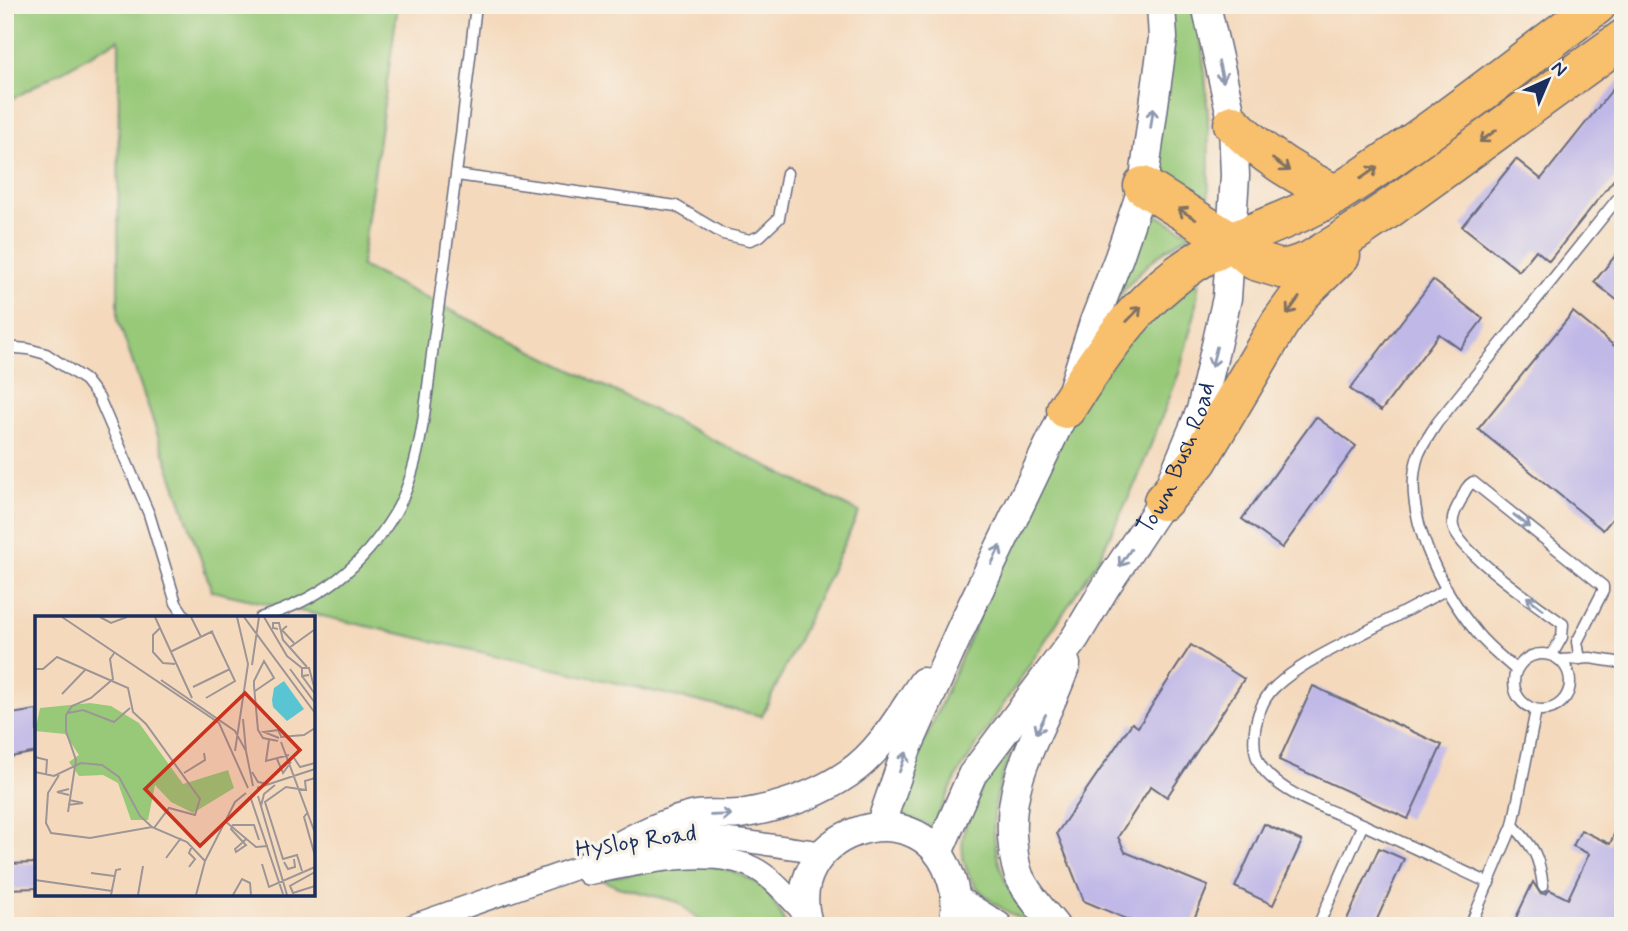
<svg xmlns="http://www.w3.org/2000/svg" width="1628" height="931" font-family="Mynerve,sans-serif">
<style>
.green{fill:#98c979;stroke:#5a7c6c;stroke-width:2}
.building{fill:#c0b8e7}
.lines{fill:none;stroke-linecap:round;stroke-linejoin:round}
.service-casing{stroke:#676a7f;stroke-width:13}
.minor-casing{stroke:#676a7f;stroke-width:24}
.tertiary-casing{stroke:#676a7f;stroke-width:31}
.motorway-casing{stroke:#676a7f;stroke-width:41}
.service{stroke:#fff;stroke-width:10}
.minor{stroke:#fff;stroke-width:21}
.tertiary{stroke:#fff;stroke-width:28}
.motorway{stroke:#f8bf6c;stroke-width:38}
.oneway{stroke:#8d97ae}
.oneway2{stroke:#7e7064}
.labels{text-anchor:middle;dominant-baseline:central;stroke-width:7;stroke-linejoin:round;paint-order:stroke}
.street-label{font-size:24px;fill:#1b2f5e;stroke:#f7f3e8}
.inset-road{fill:none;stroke:#9d9596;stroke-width:2}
.view{fill:#c8321e;fill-opacity:0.15;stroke:#c8321e;stroke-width:3.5}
.inset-edge{fill:none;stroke:#1b2f5e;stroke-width:3.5}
</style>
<rect width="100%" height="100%" fill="#f7f3e8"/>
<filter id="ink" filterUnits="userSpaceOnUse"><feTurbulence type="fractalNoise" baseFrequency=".0143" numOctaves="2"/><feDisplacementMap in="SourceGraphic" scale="14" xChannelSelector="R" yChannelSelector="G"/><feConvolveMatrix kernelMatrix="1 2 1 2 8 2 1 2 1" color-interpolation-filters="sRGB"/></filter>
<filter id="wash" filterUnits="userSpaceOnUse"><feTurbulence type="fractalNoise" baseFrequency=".00686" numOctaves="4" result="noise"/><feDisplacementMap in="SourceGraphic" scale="28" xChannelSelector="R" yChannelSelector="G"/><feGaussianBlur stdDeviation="1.57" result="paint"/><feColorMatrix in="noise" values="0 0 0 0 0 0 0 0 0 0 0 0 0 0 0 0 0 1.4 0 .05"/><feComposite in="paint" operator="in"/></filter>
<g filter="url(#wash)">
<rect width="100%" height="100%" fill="#f4d9bc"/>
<g class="green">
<polygon points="5,5 398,5 361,266 859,512 762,716 212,591 118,320 119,39 5,103"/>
<path d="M1168,5h27c14,70 15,140 13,211l-53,-34z"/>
<path d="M1141,207l50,27c-47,26 -62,49 -93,91z"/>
<polygon points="1201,262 1195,313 1179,373 1137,480 1098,560 958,774 932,827 894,812 1028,503 1103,352"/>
<path d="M1032,707c-41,80 -60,138 -1,216 -127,-52 -48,-137 1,-216z"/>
<path d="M701,862c44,13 67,17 85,64h-79l-29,-24 -60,-15 -18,-8z"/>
</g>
<g id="blocks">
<g class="building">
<polygon points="1623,76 1623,168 1549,261 1536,250 1519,271 1462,226 1516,159 1541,179"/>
<polygon points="1623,246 1623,305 1594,282"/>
<polygon points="1433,280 1483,319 1460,349 1439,334 1381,411 1350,389"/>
<polygon points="1573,312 1623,353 1623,506 1603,530 1478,429"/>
<polygon points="1316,417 1356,446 1282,548 1242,519"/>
<polygon points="1191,645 1244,679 1167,797 1151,786 1118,837 1125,852 1208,886 1191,926 1143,926 1084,901 1057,833 1132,723 1138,727"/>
<polygon points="1313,686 1442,745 1408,819 1279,760"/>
<polygon points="37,710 37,752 5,758 5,715"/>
<polygon points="1623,813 1623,926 1512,926 1533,882 1540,893 1545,894 1550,890 1568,899 1589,854 1573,846 1581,830 1610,844"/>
<polygon points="1264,824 1302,841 1273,905 1235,887"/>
<polygon points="1379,848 1404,859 1374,926 1344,926"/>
<polygon points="37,863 37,888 5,889 5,864"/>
</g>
</g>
</g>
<g filter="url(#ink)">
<use href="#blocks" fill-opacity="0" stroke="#676a7f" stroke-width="2"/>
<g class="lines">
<defs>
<g id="service">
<polyline points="457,175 676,206 723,234 750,240 760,236 779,218 787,173"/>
<polyline points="5,347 28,349 46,354 85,380 99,398 149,514 176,603 186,618"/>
<path d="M1447,589c-33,18 -66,35 -99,52 -25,13 -51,26 -72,45 -20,17 -30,61 -13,83 21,27 70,42 101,56 42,19 84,39 125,58"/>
<path d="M260,618c61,-19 102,-50 135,-105 27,-46 32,-122 39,-175 16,-111 30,-222 42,-333"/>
<circle cx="1542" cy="682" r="28"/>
<path d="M1552,655l10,-18 1,-13c-23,-17 -106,-73 -110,-98 -2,-9 4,-19 8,-26 3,-7 5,-14 12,-18l130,104v5l-26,51 3,17"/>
<polyline points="1562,660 1590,658 1623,663"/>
<path d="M1516,670c-13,-12 -28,-23 -39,-37 -35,-42 -77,-121 -59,-177 4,-11 13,-23 19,-33l186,-231"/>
<path d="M1513,825c21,23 26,30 30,61"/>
<polyline points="1318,926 1363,824"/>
<polyline points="1470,926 1513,825 1536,710"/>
</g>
<g id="minor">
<path d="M635,847c60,-21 127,-1 188,5"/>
<path d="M588,874c47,-9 121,-28 166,-6 20,10 36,32 52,47"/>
<polyline points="411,926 605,858"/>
</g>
<g id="tertiary">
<polyline points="880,826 906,751 961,628 1066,409 1094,322 1119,257 1143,186 1163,38 1161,5"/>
<path id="s1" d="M938,853l34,-78 103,-137 30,-50 58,-87 38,-91 26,-112 8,-122 -2,-52 -27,-119"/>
<path d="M590,863c34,-20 62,-37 102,-47 15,-4 32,0 48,-2 38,-6 77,-19 109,-41 32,-22 52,-59 74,-91"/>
<polyline points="956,900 998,926"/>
<path d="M809,926c-32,-91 107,-141 140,-53 7,17 9,35 3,53"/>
<path d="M1055,926c-13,-16 -26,-30 -35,-48 -4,-9 -6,-21 -7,-31 -9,-72 32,-119 53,-183"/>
</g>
<g id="motorway">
<path d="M1233,124c32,33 63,50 103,71"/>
<polyline points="1143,186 1232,242 1255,261 1281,269 1291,267 1309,261 1340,242 1393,206 1623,39"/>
<path d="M1066,409c45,-71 87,-131 166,-167 35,-17 73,-28 106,-49 90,-57 174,-124 259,-188"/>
<polyline points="1163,501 1198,461 1280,323 1301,294 1341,255"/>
</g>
</defs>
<use href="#service" class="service-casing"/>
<use href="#minor" class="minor-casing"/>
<use href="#tertiary" class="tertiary-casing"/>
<use href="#motorway" class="motorway-casing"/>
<use href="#service" class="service"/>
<use href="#minor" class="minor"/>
<use href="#tertiary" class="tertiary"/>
<use href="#motorway" class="motorway"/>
</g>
<defs><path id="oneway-shaft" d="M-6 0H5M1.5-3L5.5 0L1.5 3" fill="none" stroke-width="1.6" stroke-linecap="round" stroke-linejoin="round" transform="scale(1.75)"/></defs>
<g class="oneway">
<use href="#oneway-shaft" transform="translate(1221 72) rotate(77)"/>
<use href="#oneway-shaft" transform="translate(1152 118) rotate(-82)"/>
<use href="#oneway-shaft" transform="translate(1214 357) rotate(104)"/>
<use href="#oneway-shaft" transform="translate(1522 521) rotate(38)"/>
<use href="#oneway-shaft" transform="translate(996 555) rotate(-64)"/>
<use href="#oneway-shaft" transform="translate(1125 558) rotate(124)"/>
<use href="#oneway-shaft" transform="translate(1535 603) rotate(-142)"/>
<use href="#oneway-shaft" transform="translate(1041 724) rotate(116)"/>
<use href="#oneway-shaft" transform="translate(903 762) rotate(-70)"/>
<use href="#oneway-shaft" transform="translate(721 815) rotate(-2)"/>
</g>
<g class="oneway2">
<use href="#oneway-shaft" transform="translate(1488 136) rotate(144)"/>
<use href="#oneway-shaft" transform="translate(1281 165) rotate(36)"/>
<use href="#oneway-shaft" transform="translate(1369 173) rotate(-34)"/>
<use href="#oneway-shaft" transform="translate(1187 214) rotate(-148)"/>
<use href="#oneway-shaft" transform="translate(1293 306) rotate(126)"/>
<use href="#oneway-shaft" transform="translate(1134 314) rotate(-46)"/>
</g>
</g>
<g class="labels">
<g class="street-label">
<text stroke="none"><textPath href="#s1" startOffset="464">Town Bush Road</textPath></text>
<text transform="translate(636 842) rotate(-8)">Hyslop Road</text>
</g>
</g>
<g transform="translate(35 616)">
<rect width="280" height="280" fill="#f4d9bc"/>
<path d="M55,87l21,3 28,17 44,61 45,-14 6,18 -41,25 -22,-11 -16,-17 -7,35h-17l-13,-37 -15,-8 -24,1 -10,-14 10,-7 -14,-21 -30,-3 5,-23z" fill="#98c979"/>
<path d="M249,65l20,28 -17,12 -14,-14 -1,-7 2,-12z" fill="#59c5d2"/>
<path class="inset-road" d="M27,1l157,106 29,65M65,1l11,6 16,-6M120,1l37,81M156,1l10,20M209,1l71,96M229,1l23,39 15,12M252,10l-5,4 12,13M125,12l-7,7v17l10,11 12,1M243,13l-5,-1v-5h6l4,17 24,27M254,32l25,-18M135,36l43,-21M217,49l7,-48M0,53h8l14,-12 71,31 5,24 13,12 54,75 -5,16 -26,-7 -15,20M255,53l25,34M274,59l-7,1v-8h7l6,22M267,60l13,18M126,64l74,51 11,20 7,35M158,71l37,-18M220,75l19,-13 -10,-17 -10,20v5l4,44 5,8 15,3M27,78l24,-25M171,82l29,-17 -23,-49M33,97l15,-3 31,12 16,-14M208,103l3,32M245,121l24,-2 11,-7M244,122l-15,-6 14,-2 3,6M234,124l-3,21 23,-6M246,126l34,91M200,135l13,-87 -11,-47M0,141l12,3 -1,15M259,142l6,9 15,-4M242,143l6,14 8,-11M0,156l19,4 27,-13 21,2 17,12 21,39 12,11M217,156l6,10 11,2M149,157l21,-13 -1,-7M24,159l-11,18 -2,30 5,10 39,5 62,-11 35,15 18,19M222,172l58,-19M34,179l-12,-3 12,-3M223,180l29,99M216,183l32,95M33,189l15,-2 -14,-3M226,190l3,-12 11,-9M33,196l8,-52 -10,-29v-16l6,-9 19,-8 22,-19 -3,-20 5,-7M273,196l-4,5 11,39M190,205l31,26 12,-1M212,222l-4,4 -12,-13 2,-4h21l5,15M208,226l3,3 -10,7 -1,-3zM131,242l15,-20M249,246l4,7 7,-2 -1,-8M227,248l7,23 46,-20M154,251l6,-8 -6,-6 3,-7M267,255l-5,-16 -14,4 -18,-57 21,-15 20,3 -1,-9 10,-3M280,256l-25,14 3,7 22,-7M56,257l23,3M0,264l77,11M76,279l5,-25 5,-1M103,279l5,-29M161,279l9,-34 30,-59 11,-9M198,279l9,-16 8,4 1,12"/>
<path class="view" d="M210,77l55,57 -100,96 -55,-57z"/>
<rect width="280" height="280" class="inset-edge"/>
</g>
<rect width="1628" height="931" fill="none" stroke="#f7f3e8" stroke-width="28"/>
<g transform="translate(1548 80) rotate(44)" stroke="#f7f3e8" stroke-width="5" paint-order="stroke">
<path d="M0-5L12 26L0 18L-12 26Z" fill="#1b2f5e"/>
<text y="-10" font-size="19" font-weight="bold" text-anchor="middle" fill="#1b2f5e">N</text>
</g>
</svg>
